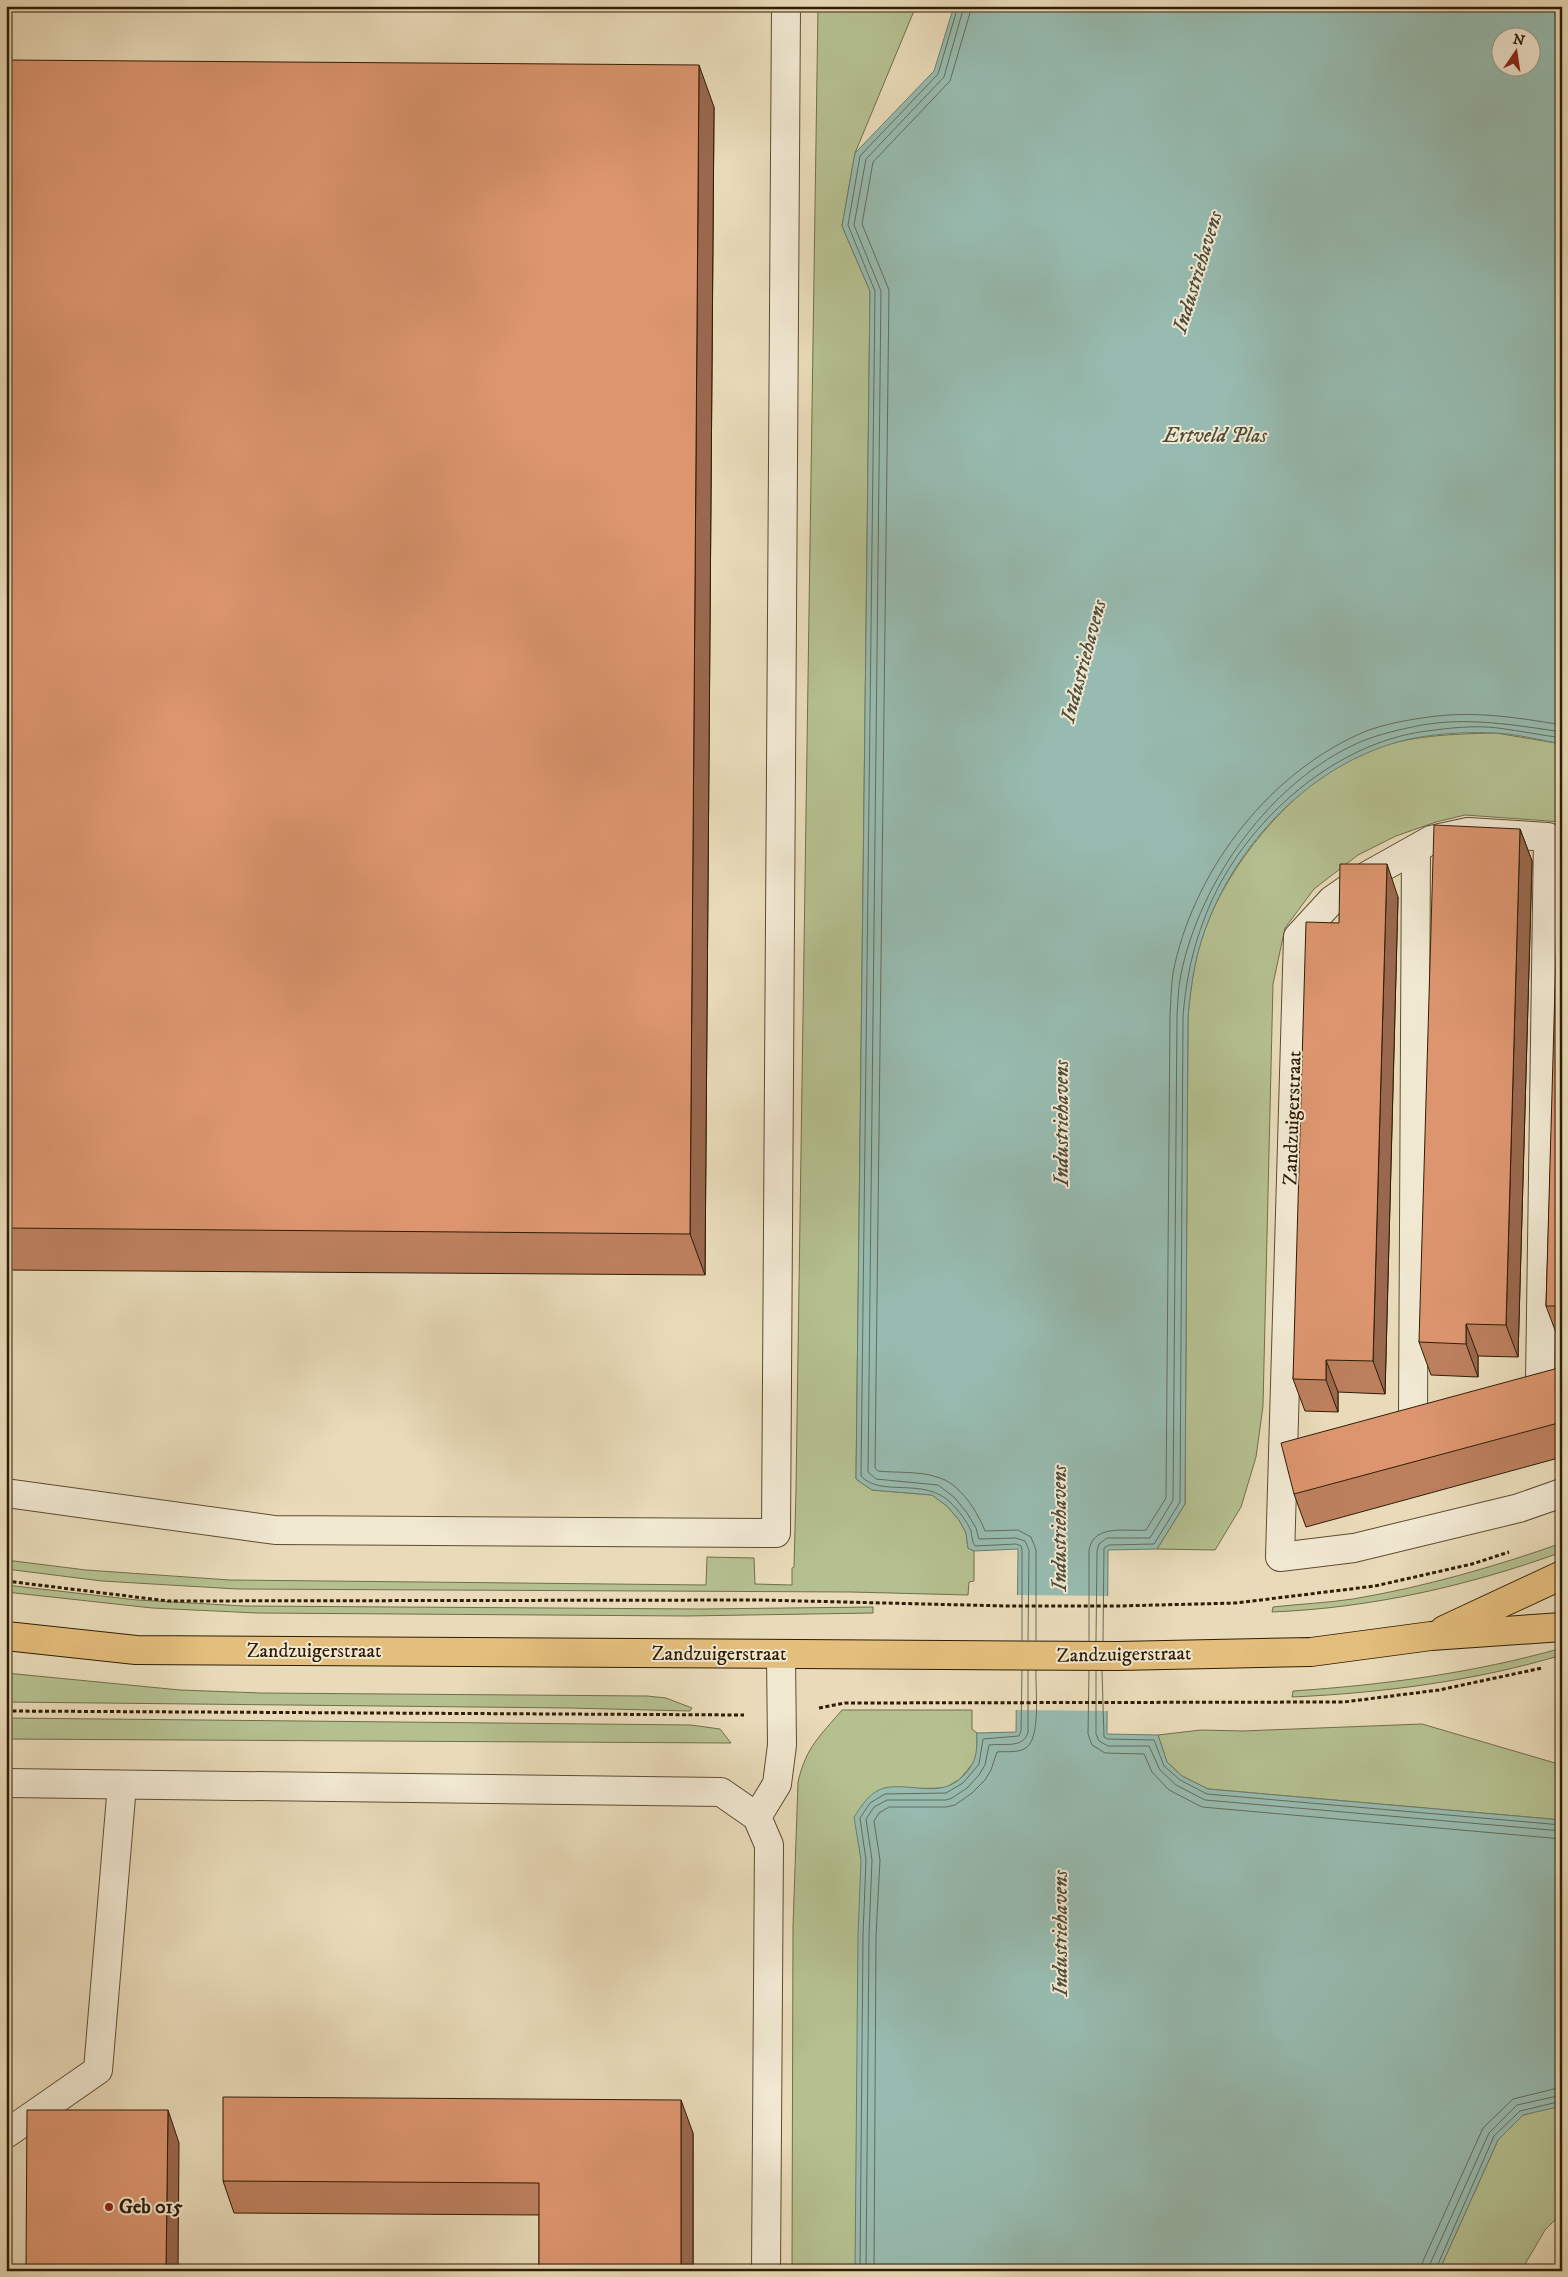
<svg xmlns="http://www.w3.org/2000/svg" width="1568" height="2277" font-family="'IM FELL DW Pica',serif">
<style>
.green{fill:#b5c090;stroke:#726e4a}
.water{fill:#97bbb0;stroke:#6e7c6c;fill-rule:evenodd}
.pier{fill:#e9dbb9}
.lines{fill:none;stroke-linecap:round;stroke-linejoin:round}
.shore{stroke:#646c5a;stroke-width:1}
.minor-casing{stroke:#5e4c32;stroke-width:30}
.major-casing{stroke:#301d05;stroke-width:30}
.path{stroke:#301d05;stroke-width:3;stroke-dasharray:4 2.5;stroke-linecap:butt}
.minor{stroke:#f1e8d2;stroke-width:28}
.major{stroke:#e4be7c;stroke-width:28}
.wall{fill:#bd805f;stroke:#301d05}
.shaded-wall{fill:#9a684e;stroke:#301d05}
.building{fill:#dc956f;stroke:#301d05}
.poi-dot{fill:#8f2418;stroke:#f1e8d2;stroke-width:2}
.labels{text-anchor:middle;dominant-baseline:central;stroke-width:4;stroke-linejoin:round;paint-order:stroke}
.street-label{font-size:20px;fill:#301d05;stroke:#f1e8d2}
.poi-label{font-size:20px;font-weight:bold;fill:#301d05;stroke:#f1e8d2;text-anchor:start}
.water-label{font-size:21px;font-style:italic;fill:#4f4c38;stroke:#f1e8d2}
</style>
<rect width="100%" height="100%" fill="#e9dbb9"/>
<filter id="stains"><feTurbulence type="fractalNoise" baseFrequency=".004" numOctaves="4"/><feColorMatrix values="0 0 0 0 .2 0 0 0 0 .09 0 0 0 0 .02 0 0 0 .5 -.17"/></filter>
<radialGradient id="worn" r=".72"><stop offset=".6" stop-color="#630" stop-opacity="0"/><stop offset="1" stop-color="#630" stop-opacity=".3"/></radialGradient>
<g class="green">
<polygon points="818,6 916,6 855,153 842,226 870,291 856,1479 872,1490 932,1495 947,1506 959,1520 966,1533 968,1548 974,1551 974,1581 969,1582 968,1595 851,1592 237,1589 102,1581 6,1569 6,1560 86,1570 230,1580 706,1585 707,1557 754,1558 755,1584 792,1585 792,1568 794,1567 796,1489"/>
<path d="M1496,733l66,11v78l-97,-7 -29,7 -40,14 -38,19 -44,34 -29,39 -12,56 -10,422 -7,51 -15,50 -26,43 -58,-1 28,-45 3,-487c3,-35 8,-68 22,-100 26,-63 91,-139 155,-165 42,-17 87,-18 131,-19z"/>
<path d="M1562,1543v9c-94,34 -191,56 -290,60l1,-5c26,-3 53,-4 80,-8 71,-12 141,-32 209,-56z"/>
<polygon points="6,1585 137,1600 245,1606 701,1609 873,1607 873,1613 687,1616 257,1613 152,1608 6,1592"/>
<path d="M1562,1648v7c-87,26 -180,38 -270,42l1,-6c90,-6 181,-18 269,-43z"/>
<polygon points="6,1673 180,1690 261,1693 647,1696 666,1698 692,1708 690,1711 569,1708 6,1702"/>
<path d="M842,1710h130v19l5,4v19l-3,10 -14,17 -15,9 -62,1 -15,482h-76l1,-345 5,-144c8,-35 22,-46 44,-72z"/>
<polygon points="6,1718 691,1725 720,1729 731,1743 6,1739"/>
<polygon points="1422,1724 1562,1765 1562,1820 1208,1789 1182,1776 1167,1762 1158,1735 1201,1730 1243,1731"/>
<polygon points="1556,2106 1562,2106 1562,2213 1545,2230 1521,2271 1439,2271 1498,2140 1523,2115"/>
</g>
<path class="water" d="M954,6h608v738c-22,-4 -45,-10 -67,-11 -23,-1 -46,0 -68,3 -97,13 -181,93 -217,181 -14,33 -19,65 -22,100l-3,487 -28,45 -49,1 -1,184 51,1 9,27 15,14 26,13 354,31v286l-39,9 -25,25 -59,131h-584l3,-336 3,-75 -7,-43c8,-12 16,-25 30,-29 29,-6 57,12 80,-13 13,-13 13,-24 13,-42l39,-1 2,-183 -44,2 -6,-3 -2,-15 -7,-13 -12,-14 -15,-11 -60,-5 -16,-11 14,-1188 -28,-65 13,-73 79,-82zM1500,38h30v30h-30z"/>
<polygon class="pier" points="1015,1595 1110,1596 1110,1711 1014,1710"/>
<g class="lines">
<g class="shore">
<path d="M958,6l-20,68 -78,82 -12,69 27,66 -14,1185c20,22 63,0 90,27 7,7 16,18 20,28 1,6 1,10 4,15l41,-2 5,2 1,4v90"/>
<polyline points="964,6 944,77 866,159 854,225 881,291 868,1472 876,1479 938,1485 954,1497 967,1513 976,1528 979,1539 1016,1538 1025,1541 1029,1550 1028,1640"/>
<path d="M972,6l-22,75 -77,81 -11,62 27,66 -14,1178 3,3c19,2 41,0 59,6 23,6 40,34 48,54l33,-1 13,7 5,13v90"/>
<path d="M1089,1641v-91c5,-27 38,-18 57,-20l20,-32 4,-483c1,-14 1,-28 3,-42 19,-98 91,-195 184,-238 19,-9 44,-14 65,-17 49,-8 92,-1 140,7"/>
<path d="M1096,1641l1,-90 2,-7 8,-6h43l23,-38 4,-484c1,-14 1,-28 4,-42 19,-93 90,-193 179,-232 19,-8 42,-13 62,-17 47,-8 93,0 140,7"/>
<path d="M1103,1641l1,-93 5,-3 45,-1 26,-42 3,-486c3,-35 9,-66 22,-99 33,-89 125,-174 222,-186 22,-3 49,-6 71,-3 22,3 43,7 64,10"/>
<polyline points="1089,1671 1088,1734 1092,1745 1105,1753 1144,1754 1152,1772 1169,1790 1202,1807 1562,1839"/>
<polyline points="1096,1671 1096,1734 1099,1741 1108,1746 1149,1746 1160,1770 1176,1785 1205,1800 1562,1831"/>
<polyline points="1102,1671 1104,1737 1108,1739 1154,1740 1164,1766 1180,1780 1207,1794 1562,1825"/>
<polyline points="860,2271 863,1935 866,1860 860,1818 870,1803 885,1794 946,1793 963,1783 979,1764 983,1739 1019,1736 1021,1731 1022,1670"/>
<path d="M866,2271l3,-336 3,-75 -6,-41 8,-12 13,-7h59l6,-2 15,-10 12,-13 6,-10 4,-20c14,-2 35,4 39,-13v-62"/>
<path d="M874,2271l2,-335 4,-76 -6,-39 5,-8 10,-6h57l9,-2 17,-12 13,-13 6,-10 6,-18c8,-1 19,1 27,-3 18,-8 11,-60 12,-79"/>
<polyline points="1421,2271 1423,2261 1483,2128 1513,2099 1562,2087"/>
<polyline points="1429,2271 1430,2264 1489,2133 1517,2105 1562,2095"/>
<polyline points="1435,2271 1494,2136 1520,2111 1562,2101"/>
</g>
<defs>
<g id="minor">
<polyline points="1540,1381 1548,837 1468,832 1431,840 1365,877 1332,900 1298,937 1280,1557 1354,1548 1519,1508 1562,1493"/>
<polyline points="1413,1414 1416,849"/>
<polyline points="6,1493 275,1530 776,1533 786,6"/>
<polyline points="6,1783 721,1792 757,1817 769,1845 766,2271"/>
<polyline points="757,1817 777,1784 782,1745 781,1655"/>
<polyline points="6,2134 98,2070 122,1785"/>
</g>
<g id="major">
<polyline points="1444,1630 1562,1575"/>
<polyline points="6,1636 136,1650 1118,1656 1311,1652 1431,1636 1562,1627"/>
</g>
</defs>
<use href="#minor" class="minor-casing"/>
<use href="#major" class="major-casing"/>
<g class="path">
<polyline points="6,1581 168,1601 762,1600 1007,1606 1118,1606 1236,1603 1375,1586 1472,1564 1509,1552"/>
<polyline points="819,1708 845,1703 1344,1702 1439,1690 1542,1668"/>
<polyline points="6,1711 744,1715"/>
</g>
<use href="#minor" class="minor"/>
<use href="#major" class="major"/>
</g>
<g class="wall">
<polygon points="6,60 714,107 705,1275 6,1270"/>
<polygon points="1562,810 1562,1339 1558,1338 1546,1306"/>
<polygon points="1520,829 1532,861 1518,1357 1478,1356 1478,1377 1431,1375 1419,1342"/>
<polygon points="1398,897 1385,1394 1338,1392 1338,1412 1305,1411 1293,1379 1339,923"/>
<polygon points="1562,1367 1562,1457 1306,1527 1294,1494"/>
<polygon points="693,2133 693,2271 539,2271 539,2215 234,2213 223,2181"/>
</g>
<g class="shaded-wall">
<polygon points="699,65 714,107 705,1275 690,1234"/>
<polygon points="1520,829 1532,861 1518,1357 1506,1325"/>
<polygon points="1387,864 1398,897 1385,1394 1373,1361"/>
<polygon points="1466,1324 1478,1356 1478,1377 1466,1344"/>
<polygon points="1326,1360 1338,1392 1338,1412 1326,1380"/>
<polygon points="681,2100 693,2133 693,2271 681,2271"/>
<polygon points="168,2110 179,2143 178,2271 166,2271"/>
</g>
<g class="building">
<polygon points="6,60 699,65 690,1234 6,1228"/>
<polygon points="1560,810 1562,810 1562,1306 1546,1306"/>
<polygon points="1434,825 1520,829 1506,1325 1466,1324 1466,1344 1419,1342"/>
<polygon points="1340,864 1387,864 1373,1361 1326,1360 1326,1380 1293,1379 1306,922 1339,923"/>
<polygon points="1562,1367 1562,1422 1294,1494 1281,1443"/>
<polygon points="223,2097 681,2100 681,2271 539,2271 539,2183 223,2181"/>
<polygon points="27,2110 168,2110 166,2271 26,2271"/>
</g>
<circle class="poi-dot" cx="109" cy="2207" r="5"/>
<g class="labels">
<g class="street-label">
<text transform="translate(1293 1118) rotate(-88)">Zandzuigerstraat</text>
<text x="314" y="1651">Zandzuigerstraat</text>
<text x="719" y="1654">Zandzuigerstraat</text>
<text transform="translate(1124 1655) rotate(-1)">Zandzuigerstraat</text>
</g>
<g class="poi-label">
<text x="119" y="2207">Geb 015</text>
</g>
<g class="water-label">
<text transform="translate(1198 272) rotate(-73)">Industriehavens</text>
<text x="1215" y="436">Ertveld Plas</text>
<text transform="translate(1084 661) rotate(-75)">Industriehavens</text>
<text transform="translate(1062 1123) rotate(-90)">Industriehavens</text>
<text transform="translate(1060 1528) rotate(-90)">Industriehavens</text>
<text transform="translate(1061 1933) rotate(-90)">Industriehavens</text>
</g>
</g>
<rect width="1568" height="2277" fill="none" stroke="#e9dbb9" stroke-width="25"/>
<rect x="8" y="8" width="1553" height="2262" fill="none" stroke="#301d05" stroke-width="2.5"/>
<rect x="12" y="12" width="1543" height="2252" fill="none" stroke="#301d05"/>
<g transform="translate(1516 52) rotate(13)"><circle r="24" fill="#f1e8d2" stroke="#a49780"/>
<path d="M0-4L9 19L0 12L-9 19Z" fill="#8f2418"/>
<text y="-8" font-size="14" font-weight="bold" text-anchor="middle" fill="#301d05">N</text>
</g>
<rect width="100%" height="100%" filter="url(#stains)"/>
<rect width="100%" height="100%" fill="url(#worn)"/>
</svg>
